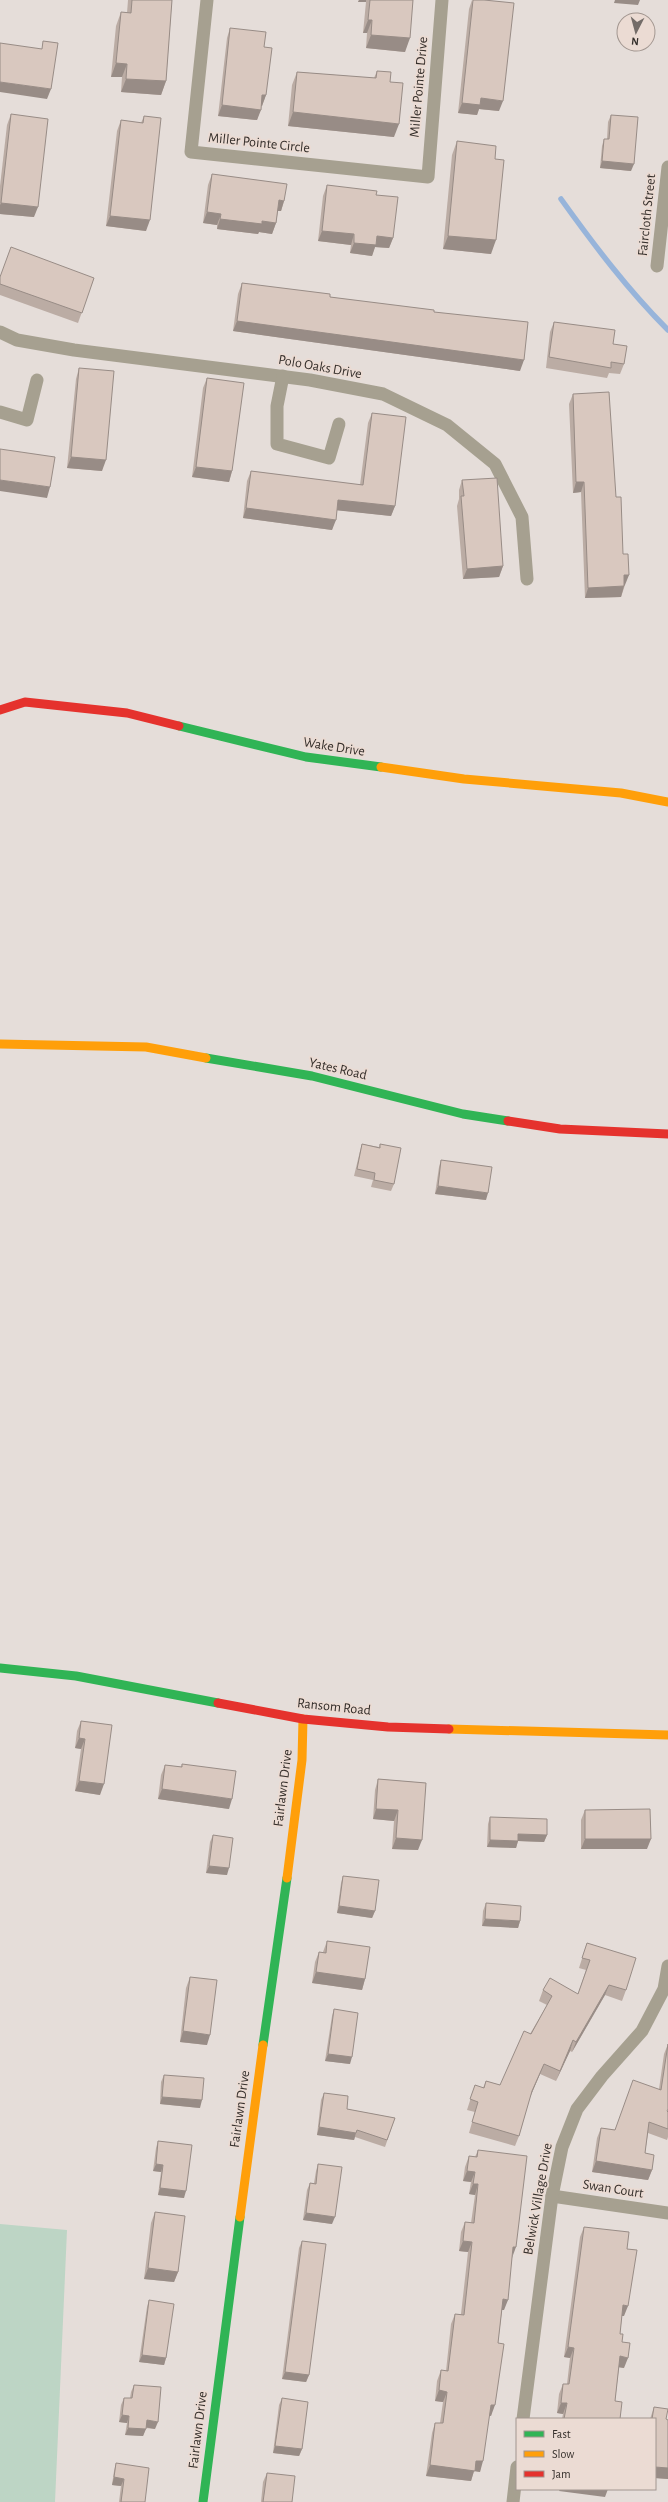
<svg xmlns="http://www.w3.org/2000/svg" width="668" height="2502" font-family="'Alegreya Sans',sans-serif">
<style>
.green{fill:#bdd5c5}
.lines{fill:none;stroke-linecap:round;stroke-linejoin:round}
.stream{stroke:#97b4da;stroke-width:5.5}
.street{stroke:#a6a090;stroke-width:13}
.fast{stroke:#30b455;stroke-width:9}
.slow{stroke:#ff9f0a;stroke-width:9}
.jam{stroke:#e5322d;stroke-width:9}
.wall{fill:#bbaca4}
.shaded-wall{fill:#988c86}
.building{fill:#d9c8bf;stroke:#988c86}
.labels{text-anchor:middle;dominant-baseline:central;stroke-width:3.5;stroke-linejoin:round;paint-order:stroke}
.street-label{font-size:14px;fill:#352f2b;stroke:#ebdbd3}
</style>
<rect width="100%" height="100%" fill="#e5ddd9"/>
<polygon class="green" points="0,2224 67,2230 55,2502 0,2502"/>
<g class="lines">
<path class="stream" d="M561,199c33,46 67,91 107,131"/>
<g class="street">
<polyline points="207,0 191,152 428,177 442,0"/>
<polyline points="657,266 668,167"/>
<polyline points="0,332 17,340 74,350 310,380 383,394 447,425 495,464 522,517 527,579"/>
<polyline points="283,376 277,406 277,444 329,458 339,424"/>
<polyline points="0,412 27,420 37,380"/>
<polyline points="552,2196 668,2213"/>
<polyline points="523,2419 552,2196 562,2147 577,2109 602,2076 642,2031 664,1989 668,1966"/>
<polyline points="513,2502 517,2467"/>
</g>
<g class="fast">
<polyline points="179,726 306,757 381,767"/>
<polyline points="206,1058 312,1076 463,1114 508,1121"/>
<polyline points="0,1668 76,1676 218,1703"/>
<polyline points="263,2045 287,1878"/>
<polyline points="203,2502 240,2217"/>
</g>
<g class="slow">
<polyline points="381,767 464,779 621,793 668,802"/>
<polyline points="0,1044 146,1047 206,1058"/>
<polyline points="449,1729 668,1735"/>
<polyline points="287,1878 302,1760 303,1719"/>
<polyline points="240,2217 263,2045"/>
</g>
<g class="jam">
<polyline points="0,710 25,702 127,713 179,726"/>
<polyline points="508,1121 560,1129 668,1134"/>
<polyline points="218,1703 303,1719 388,1727 449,1729"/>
</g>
</g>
<g class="wall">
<polygon points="128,0 172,0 166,81 161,95 121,92 122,77 111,77 116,26 121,12 127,13"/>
<polygon points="359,0 413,0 405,52 366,48 367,33 363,33 366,2 358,2"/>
<polygon points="472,0 499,111 479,109 477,115 458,113 469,9"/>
<polygon points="230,28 264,47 266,95 262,106 261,106 257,120 218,116 227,38"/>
<polygon points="377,71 390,82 394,137 288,126 292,85 297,72 374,78"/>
<polygon points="11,114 34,217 0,214 0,186 7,125"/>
<polygon points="611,115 631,171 600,168 602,146 604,139 607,139 608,122"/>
<polygon points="144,116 146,231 106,226 117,131 121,120 141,123"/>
<polygon points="457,141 495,159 491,254 443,249 452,155"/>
<polygon points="212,174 284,201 281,211 278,211 276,223 272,234 259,232 258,234 217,229 217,225 203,223 208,185"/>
<polygon points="327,185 376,195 393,238 389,248 375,247 372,256 350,253 351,245 318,241 323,196"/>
<polygon points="0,277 94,278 78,323 0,295"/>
<polygon points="242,283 330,297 434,312 520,371 233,331 238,294"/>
<polygon points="554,322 624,364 620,374 609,373 607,378 546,368 550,332"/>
<polygon points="79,368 102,471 67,468 76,379"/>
<polygon points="207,378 232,471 229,482 192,477 203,388"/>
<polygon points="573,394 616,497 625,585 621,597 585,598 581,492 573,493 569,404"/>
<polygon points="372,413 395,506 391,516 337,510 332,530 243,518 247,481 251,471 360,485 368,423"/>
<polygon points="462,480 503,566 499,577 463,579 457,506 459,499 459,490"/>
<polygon points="362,1144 379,1147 380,1144 394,1184 391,1191 371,1187 373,1180 354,1176 360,1151"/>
<polygon points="441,1160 486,1200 435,1194 439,1167"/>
<polygon points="81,1721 100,1795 75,1791 81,1749 75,1748 77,1731"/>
<polygon points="182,1764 229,1809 158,1799 161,1775 165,1765 181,1767"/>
<polygon points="378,1779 426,1783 418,1850 392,1849 394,1821 373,1819 375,1790"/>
<polygon points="585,1810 647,1849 581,1849 581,1820"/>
<polygon points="490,1817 547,1835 544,1842 518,1841 516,1848 487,1847 488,1824"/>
<polygon points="213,1835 227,1875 206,1873 210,1842"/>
<polygon points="343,1876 375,1911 372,1918 337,1913 341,1883"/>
<polygon points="486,1903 520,1921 518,1928 482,1926 483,1911"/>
<polygon points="327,1941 365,1979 362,1990 312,1983 315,1962 319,1952 323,1952"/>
<polygon points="587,1943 626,1990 622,2001 605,1995 572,2052 570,2051 556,2081 540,2074 530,2097 519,2136 515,2146 469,2133 475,2112 467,2110 475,2085 483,2088 486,2081 500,2085 547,2005 539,2001 543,1990 578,1994 586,1970 579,1968"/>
<polygon points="190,1977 207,2045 180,2042 186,1988"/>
<polygon points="334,2009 350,2064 325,2061 332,2016"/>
<polygon points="668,2044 667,2111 668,2112 668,2137 667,2140 648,2133 645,2153 652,2170 648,2180 592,2172 597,2138 601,2128 615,2130 659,2089 664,2054"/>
<polygon points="164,2075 200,2108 160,2104 161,2082"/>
<polygon points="324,2093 347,2109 395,2118 385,2147 355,2137 354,2140 317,2135 321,2100"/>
<polygon points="158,2141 184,2198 158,2195 161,2172 153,2171 156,2148"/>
<polygon points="478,2150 512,2258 504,2310 502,2310 498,2343 491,2416 489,2415 480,2472 474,2471 471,2481 426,2476 432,2433 435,2423 440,2423 443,2402 435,2401 437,2381 441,2370 446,2371 451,2324 455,2314 461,2314 468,2252 459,2251 461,2232 465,2222 471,2223 475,2195 469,2194 471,2182 463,2181 465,2167 469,2156 475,2157"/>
<polygon points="318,2164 332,2224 303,2220 307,2190 310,2183 314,2183 316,2171"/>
<polygon points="155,2212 178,2272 174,2282 144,2279 151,2223"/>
<polygon points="584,2227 627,2249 624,2316 622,2316 620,2334 622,2342 624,2368 619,2367 615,2401 620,2419 562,2419 563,2414 557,2413 559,2394 563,2384 567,2384 570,2358 564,2357 580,2237"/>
<polygon points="302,2241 309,2375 306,2382 282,2379 299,2248"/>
<polygon points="149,2300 166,2358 164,2365 139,2362 147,2307"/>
<polygon points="134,2385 155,2429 146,2428 143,2436 125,2435 127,2423 119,2422 121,2405 124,2398 130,2398 131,2392"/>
<polygon points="282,2398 302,2449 299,2456 273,2453 279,2405"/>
<polygon points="654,2407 666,2419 668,2479 655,2478 655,2419 650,2419"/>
<polygon points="116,2463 145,2502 119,2502 121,2486 112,2485 114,2471"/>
<polygon points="267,2473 292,2502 261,2502 263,2482"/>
</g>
<g class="shaded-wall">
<polygon points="359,0 366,0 366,2 358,2"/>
<polygon points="615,0 640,0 638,5 614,3"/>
<polygon points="368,20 372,20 367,33 363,33"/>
<polygon points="371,35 410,38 405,52 366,48"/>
<polygon points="116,63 127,64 122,77 111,77"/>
<polygon points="126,79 166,81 161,95 121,92"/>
<polygon points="0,82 51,89 47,99 0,92"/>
<polygon points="262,95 266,95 262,106 258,105"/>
<polygon points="481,98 503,101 499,111 479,109 477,115 458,113 462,103"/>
<polygon points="222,105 261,110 257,120 218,116"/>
<polygon points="293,112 399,124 394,137 288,126"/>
<polygon points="602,161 634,164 631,171 600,168"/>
<polygon points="279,200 284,201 281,211 275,211"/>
<polygon points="1,203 38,207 34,217 0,214 0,205"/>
<polygon points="207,212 221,214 217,225 203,223"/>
<polygon points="110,216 150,220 146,231 106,226"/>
<polygon points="220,219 262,221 276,223 272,234 259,232 258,234 217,229"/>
<polygon points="322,231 354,234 351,245 318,241"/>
<polygon points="377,236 393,238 389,248 375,247 372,256 350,253 354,243"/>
<polygon points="448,236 496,240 491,254 443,249"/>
<polygon points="237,321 524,360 520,371 233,331"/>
<polygon points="71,457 106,460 102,471 67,468"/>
<polygon points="196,467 232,471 229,482 192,477"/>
<polygon points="0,480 50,487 47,498 0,491"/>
<polygon points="576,482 584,482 581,492 573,493"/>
<polygon points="338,500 395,506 391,516 334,510"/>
<polygon points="246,508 336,520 332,530 243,518"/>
<polygon points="503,566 499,577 463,579 467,569"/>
<polygon points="624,575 629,575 625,585 620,586"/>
<polygon points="624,586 621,597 585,598 588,588"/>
<polygon points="438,1186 488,1193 486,1200 435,1194"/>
<polygon points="79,1738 85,1739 81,1749 75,1748"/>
<polygon points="79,1781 104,1784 100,1795 75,1791"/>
<polygon points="162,1789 232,1799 229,1809 158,1799"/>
<polygon points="376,1809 398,1810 394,1821 373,1819"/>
<polygon points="518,1834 547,1835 544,1842 518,1841 516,1848 487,1847 490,1840"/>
<polygon points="396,1838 422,1840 418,1850 392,1849"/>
<polygon points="585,1839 651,1839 647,1849 581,1849"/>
<polygon points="209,1866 229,1868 227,1875 206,1873"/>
<polygon points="339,1906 375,1911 372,1918 337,1913"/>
<polygon points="485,1919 520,1921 518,1928 482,1926"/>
<polygon points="316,1972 365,1979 362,1990 312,1983"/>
<polygon points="609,1985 605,1995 572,2052 576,2042"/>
<polygon points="183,2031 210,2035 207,2045 180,2042"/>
<polygon points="573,2040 570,2051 556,2081 560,2071"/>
<polygon points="328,2054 352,2057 350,2064 325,2061"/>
<polygon points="544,2064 540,2074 528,2102 532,2091"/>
<polygon points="162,2097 202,2100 200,2108 160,2104"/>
<polygon points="319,2127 356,2133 354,2140 317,2135"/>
<polygon points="596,2161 652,2170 648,2180 592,2172"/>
<polygon points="156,2164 163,2165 161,2172 153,2171"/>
<polygon points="467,2171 475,2172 471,2182 463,2181"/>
<polygon points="473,2184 478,2184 475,2195 469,2194"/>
<polygon points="160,2188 186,2191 184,2198 158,2195"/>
<polygon points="306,2213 335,2217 332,2224 303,2220"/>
<polygon points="463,2241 472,2242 468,2252 459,2251"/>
<polygon points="513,2247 516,2247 512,2258"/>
<polygon points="148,2268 178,2272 174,2282 144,2279"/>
<polygon points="503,2299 508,2300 504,2310 499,2310"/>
<polygon points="623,2305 628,2306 624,2316 620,2316"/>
<polygon points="568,2347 574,2348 570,2358 564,2357"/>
<polygon points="142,2355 166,2358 164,2365 139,2362"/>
<polygon points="620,2356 628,2358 624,2368 617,2367"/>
<polygon points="285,2372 309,2375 306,2382 282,2379"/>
<polygon points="439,2390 447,2392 443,2402 435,2401"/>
<polygon points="561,2403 567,2403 563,2414 557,2413"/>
<polygon points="491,2405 495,2405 491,2416 487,2415"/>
<polygon points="122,2415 129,2416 127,2423 119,2422"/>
<polygon points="147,2420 158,2422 155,2429 144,2427"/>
<polygon points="128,2428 146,2429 143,2436 125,2435"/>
<polygon points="275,2446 302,2449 299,2456 273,2453"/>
<polygon points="476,2461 483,2461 480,2472 474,2471 471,2481 426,2476 430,2465"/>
<polygon points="655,2467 668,2468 668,2479 655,2478"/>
<polygon points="114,2477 124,2479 121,2486 112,2485"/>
<polygon points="560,2489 608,2489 605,2497 559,2491"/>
</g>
<g class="building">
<polygon points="132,0 172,0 166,81 126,79 127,64 116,63 121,12 131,13"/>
<polygon points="370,0 413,0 410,38 371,35 372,20 368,20"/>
<polygon points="473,0 484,0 514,3 503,101 481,98 480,105 462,103"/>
<polygon points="230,28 266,32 264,47 272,48 266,95 262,95 261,110 222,105"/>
<polygon points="43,41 58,43 51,89 0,82 0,43 42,49"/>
<polygon points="377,71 391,72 390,82 403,83 399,124 293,112 297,72 376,78"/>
<polygon points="11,114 48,119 38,207 1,203"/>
<polygon points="611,115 638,117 634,164 602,161 604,139 609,139"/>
<polygon points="144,116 161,118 150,220 110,216 121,120 143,123"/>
<polygon points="457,141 496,146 495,159 504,160 496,240 448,236"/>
<polygon points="212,174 287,184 284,201 279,200 276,223 262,221 262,224 220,219 221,214 207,212"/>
<polygon points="327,185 377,191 376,195 398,197 393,238 377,236 376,245 354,243 354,234 322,231"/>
<polygon points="11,247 94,278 82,313 0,284 0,277"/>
<polygon points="242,283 330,294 330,297 434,310 434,312 528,322 524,360 237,321"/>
<polygon points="554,322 615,330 613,344 627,346 624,364 611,362 611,368 549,357"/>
<polygon points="79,368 114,371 106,460 71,457"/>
<polygon points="207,378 244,383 232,471 196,467"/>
<polygon points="609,392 616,497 621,497 623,554 628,554 629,575 624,575 624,586 588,588 584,482 576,482 573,394"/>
<polygon points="372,413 406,417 395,506 338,500 336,520 246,508 251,471 363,485"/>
<polygon points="0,449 55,457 50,487 0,480"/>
<polygon points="497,478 503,566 467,569 461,496 464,496 462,480"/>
<polygon points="362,1144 380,1148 380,1144 401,1148 394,1184 374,1180 375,1173 357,1169"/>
<polygon points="441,1160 492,1167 488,1193 438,1186"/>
<polygon points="81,1721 112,1725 104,1784 79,1781 85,1739 79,1738"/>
<polygon points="182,1764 236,1771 232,1799 162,1789 165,1765 182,1767"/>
<polygon points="378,1779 426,1783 422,1840 396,1838 398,1810 376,1809"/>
<polygon points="650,1809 651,1839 585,1839 585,1810"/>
<polygon points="490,1817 547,1819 547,1835 518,1834 518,1841 490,1840"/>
<polygon points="213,1835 233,1838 229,1868 209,1866"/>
<polygon points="343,1876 379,1880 375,1911 339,1906"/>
<polygon points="486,1903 521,1906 520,1921 485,1919"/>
<polygon points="327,1941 370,1947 365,1979 316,1972 319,1952 326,1953"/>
<polygon points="587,1943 636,1958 626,1990 609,1985 576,2042 573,2040 560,2071 544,2064 532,2091 519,2136 472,2122 478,2102 470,2099 475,2085 484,2088 486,2081 500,2085 524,2031 531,2034 552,1996 543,1990 550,1978 578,1994 590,1960 582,1958"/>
<polygon points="190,1977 217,1980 210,2035 183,2031"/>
<polygon points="334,2009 358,2013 352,2057 328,2054"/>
<polygon points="668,2044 668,2109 667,2111 668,2112 668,2129 649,2122 645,2153 654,2155 652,2170 596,2161 601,2128 615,2130 633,2080 661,2090"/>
<polygon points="164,2075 204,2078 202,2100 162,2097"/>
<polygon points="324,2093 348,2096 347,2109 395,2118 387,2140 357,2130 356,2133 319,2127"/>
<polygon points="158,2141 192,2145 186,2191 160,2188 163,2165 156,2164"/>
<polygon points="478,2150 527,2156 516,2247 513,2247 508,2300 503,2299 498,2343 504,2344 495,2405 491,2405 483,2461 476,2461 475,2471 430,2465 435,2423 443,2423 447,2392 439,2390 441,2370 448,2371 455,2314 464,2315 472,2242 463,2241 465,2222 474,2223 478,2184 473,2184 475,2172 467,2171 469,2156 477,2157"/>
<polygon points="318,2164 342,2167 335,2217 306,2213 310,2183 316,2184"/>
<polygon points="155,2212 185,2216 178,2272 148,2268"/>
<polygon points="584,2227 629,2232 627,2249 637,2250 628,2306 623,2305 620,2334 623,2334 622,2342 630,2343 628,2358 620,2356 615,2401 622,2402 620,2419 564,2419 567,2403 561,2403 563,2384 569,2384 574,2348 568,2347"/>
<polygon points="302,2241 326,2244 309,2375 285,2372"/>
<polygon points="149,2300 174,2304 166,2358 142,2355"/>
<polygon points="134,2385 161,2387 158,2422 147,2420 146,2429 128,2428 129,2416 122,2415 124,2398 132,2398"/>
<polygon points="282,2398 308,2402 302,2449 275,2446"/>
<polygon points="654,2407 668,2409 666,2419 668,2420 668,2468 655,2467 655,2419 652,2419"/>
<polygon points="116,2463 149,2468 145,2502 121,2502 124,2479 114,2477"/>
<polygon points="267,2473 295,2476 292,2502 263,2502"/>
</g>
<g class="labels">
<g class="street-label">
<text transform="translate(419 87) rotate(-85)">Miller Pointe Drive</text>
<text transform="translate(259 143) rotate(6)">Miller Pointe Circle</text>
<text transform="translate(647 215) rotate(-84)">Faircloth Street</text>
<text transform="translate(320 367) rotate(10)">Polo Oaks Drive</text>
<text transform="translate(334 747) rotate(9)">Wake Drive</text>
<text transform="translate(338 1069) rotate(13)">Yates Road</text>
<text transform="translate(334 1707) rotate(6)">Ransom Road</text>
<text transform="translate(283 1788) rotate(-83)">Fairlawn Drive</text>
<text transform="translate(240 2109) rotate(-82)">Fairlawn Drive</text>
<text transform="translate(613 2189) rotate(9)">Swan Court</text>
<text transform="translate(538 2199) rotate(-80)">Belwick Village Drive</text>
<text transform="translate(198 2430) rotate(-83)">Fairlawn Drive</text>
</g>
</g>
<rect x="516" y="2418" width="140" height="72" fill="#ebdbd3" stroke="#a29690"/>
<rect x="524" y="2431" width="20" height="6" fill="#30b455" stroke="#a29690"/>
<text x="552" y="2438" font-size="12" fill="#352f2b">Fast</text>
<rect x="524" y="2451" width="20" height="6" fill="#ff9f0a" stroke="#a29690"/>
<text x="552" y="2458" font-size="12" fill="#352f2b">Slow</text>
<rect x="524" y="2471" width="20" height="6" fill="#e5322d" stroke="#a29690"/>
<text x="552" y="2478" font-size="12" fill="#352f2b">Jam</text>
<g transform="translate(636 32) rotate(186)"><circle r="19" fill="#ebdbd3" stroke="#a29690"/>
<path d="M0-3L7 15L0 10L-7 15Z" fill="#736c68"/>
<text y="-6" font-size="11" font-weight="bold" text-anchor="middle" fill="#352f2b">N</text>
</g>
</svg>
